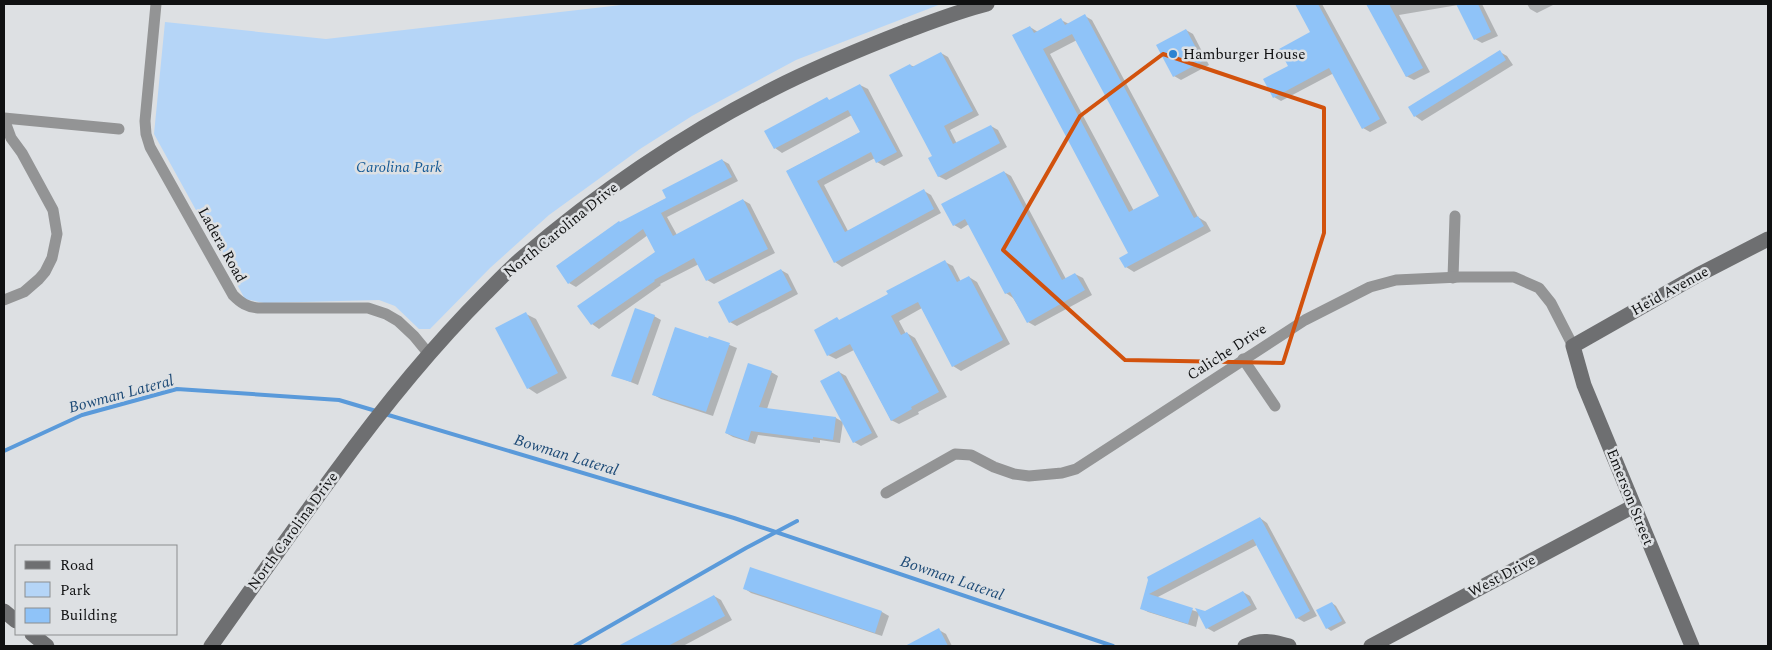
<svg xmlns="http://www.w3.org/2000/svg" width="1772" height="650" font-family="Spectral,serif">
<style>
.green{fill:#b5d5f7}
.shadow{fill:#0003;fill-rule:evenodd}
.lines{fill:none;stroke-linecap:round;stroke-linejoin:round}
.stream{stroke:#5a9ada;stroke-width:4}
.building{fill:#8fc3f8;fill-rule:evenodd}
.street{stroke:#939495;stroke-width:11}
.secondary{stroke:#6e6f71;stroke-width:15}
.marked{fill:none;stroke:#d2520d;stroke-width:4;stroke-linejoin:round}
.poi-dot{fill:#2d83d1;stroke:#dde0e3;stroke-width:2}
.labels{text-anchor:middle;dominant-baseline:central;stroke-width:5;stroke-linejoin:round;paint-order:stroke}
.poi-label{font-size:15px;fill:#101112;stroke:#dde0e3;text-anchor:start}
.park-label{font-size:15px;font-style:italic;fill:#155a96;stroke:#dde0e3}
.street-label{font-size:15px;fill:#101112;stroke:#dde0e3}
.water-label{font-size:16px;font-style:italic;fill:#1e4b77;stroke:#dde0e3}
</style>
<rect width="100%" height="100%" fill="#dde0e3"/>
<polygon class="green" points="630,4 941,4 796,60 692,116 640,149 549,215 490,268 430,329 419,329 395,306 379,300 264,303 245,299 154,134 165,22 326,39"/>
<g class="shadow">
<polygon points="1297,4 1322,4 1387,123 1370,132 1363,128 1334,73 1281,101 1274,97 1290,66 1312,33"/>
<polygon points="1368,4 1482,4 1498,36 1482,43 1475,39 1458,5 1399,15 1430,72 1414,80 1406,76"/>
<polygon points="1527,4 1552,4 1553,5 1537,13 1530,9"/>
<path d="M1085,16l7,4 106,197 8,5 5,9 -77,41 -8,-5 4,-13 -100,-227 8,5 23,-12 8,4zM1077,40l84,157 -27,14 -84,-157z"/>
<polygon points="1186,30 1193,34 1209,65 1181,80 1174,76"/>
<polygon points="1500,52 1507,56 1513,65 1422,121 1415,116 1410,107"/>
<polygon points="941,53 948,57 979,115 950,130 957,144 991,126 998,130 1007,147 946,180 938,176 910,65 915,67"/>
<polygon points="860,85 868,89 903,156 884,166 877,162 875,158 824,185 848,231 924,191 931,195 941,213 842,267 835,262 787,171 861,132 852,115 782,153 775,148 766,131 827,99 831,101"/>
<polygon points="722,160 729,164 738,181 667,217 677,235 743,200 750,204 775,253 714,284 707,280 699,264 660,284 661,285 599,329 592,324 579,306 657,252 648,235 576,287 569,283 620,223 667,198"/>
<polygon points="1004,172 1011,176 1066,279 1075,274 1083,278 1092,295 1035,326 1028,322 1013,298 1006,293 969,224 961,229 954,225"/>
<polygon points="945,262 953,266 961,282 969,277 977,282 1010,344 961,371 953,366 922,308 899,321 906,334 907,333 915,338 947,397 918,412 919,414 899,424 891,420 854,350 836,359 828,355 837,319 841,321 890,295"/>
<polygon points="781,270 788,274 798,294 737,326 730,322"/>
<polygon points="526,314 536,319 567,378 537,394 528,388"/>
<polygon points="654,316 661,320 638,385 613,375"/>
<polygon points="710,337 737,348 713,416 661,399 654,395"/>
<polygon points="771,372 778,376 767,409 836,418 843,422 840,443 820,440 820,443 758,435 755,444 733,437 726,433"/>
<polygon points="839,372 846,376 878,437 861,446 854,442"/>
<polygon points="1260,518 1267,523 1317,616 1304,622 1297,618 1257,545 1156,598 1198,612 1205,612 1243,592 1250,596 1257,609 1214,632 1207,628 1199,614 1196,627 1148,612 1141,608 1150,580"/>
<polygon points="751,569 882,612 889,616 882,636 751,593 744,588"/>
<polygon points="714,596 721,600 732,620 683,646 620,646"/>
<polygon points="1332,603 1336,606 1346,623 1331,631 1327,628"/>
<polygon points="939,630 946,634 952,646 907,646"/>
</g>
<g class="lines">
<g class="stream">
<polyline points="385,414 734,518 1113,646"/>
<polyline points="4,451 82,415 177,389 339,400 376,411"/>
<polyline points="575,646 746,548 797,521"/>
</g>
</g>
<g class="building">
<polygon points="1295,4 1318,4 1380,119 1362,129 1329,68 1273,98 1263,79 1288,66 1279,49 1310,32"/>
<polygon points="1366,4 1389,4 1423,68 1406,77"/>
<polygon points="1456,4 1478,4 1491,32 1474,40"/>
<path d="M1085,14l109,204 4,-2 6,10 -79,42 -6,-10 9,-5 -116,-218 18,-9 4,7 27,-15 4,7zM1072,34l87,162 -30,16 -86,-163z"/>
<polygon points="1186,29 1203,61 1173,77 1156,45"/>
<polygon points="1500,50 1506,60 1414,117 1408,107"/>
<polygon points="941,52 973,111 944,126 953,144 991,125 1000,143 938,177 928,158 932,156 889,75 910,64 912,67"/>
<polygon points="860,84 897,152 876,163 871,152 817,181 845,232 924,189 934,209 834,263 786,171 860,132 848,110 774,149 764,131 827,97 829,100"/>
<polygon points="722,159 732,177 661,213 673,236 743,199 768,249 706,281 694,258 654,280 655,281 591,325 577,306 655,252 643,229 568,284 556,266 619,221 620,222 666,198 662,190"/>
<polygon points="1004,171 1062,280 1075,273 1085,290 1027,323 1010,292 1005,294 965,219 953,226 941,204"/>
<polygon points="945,260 957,282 969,276 1003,340 952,367 918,302 891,316 901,335 907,332 939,392 911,407 912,409 891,421 850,344 827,356 814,330 837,317 839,320 888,294 886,291"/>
<polygon points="781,269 792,290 729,323 718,302"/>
<polygon points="635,308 655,315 631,382 611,376"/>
<polygon points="526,312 558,373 527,389 495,328"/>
<polygon points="675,327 708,338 709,336 730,343 706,412 652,395"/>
<polygon points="748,363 772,371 759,407 836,417 833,440 813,437 813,439 751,431 748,441 725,433"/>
<polygon points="839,371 872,433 853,443 820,381"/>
<polygon points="1260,517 1310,611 1296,619 1253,539 1149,594 1193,608 1188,624 1140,609 1148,580 1147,577"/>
<polygon points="750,567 882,611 875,633 743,589"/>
<polygon points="1243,591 1251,605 1206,629 1195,608 1205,611"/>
<polygon points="714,595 725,616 668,646 618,646"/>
<polygon points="1332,602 1342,621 1326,629 1316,610"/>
<polygon points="939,628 948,646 905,646"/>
</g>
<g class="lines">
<g class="street">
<path d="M156,4l-11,117 1,13 4,13 83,148c8,8 14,12 25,13h110l18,6 12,7 16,15 14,17"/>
<polyline points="4,118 119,129"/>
<polyline points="1453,278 1455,216"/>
<polyline points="4,300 24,292 39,279 45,272 52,258 57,234 53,210 22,153 11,138 4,119"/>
<polyline points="1243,359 1275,406"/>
<polyline points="886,493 955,454 971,455 994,467 1014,474 1029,476 1062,473 1076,469 1305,320 1370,287 1396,280 1460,277 1514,277 1539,288 1551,303 1573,346"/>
</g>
<g class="secondary">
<polyline points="4,611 16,621"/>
<polyline points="32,634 47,646"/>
<path d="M211,646c41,-58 82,-116 124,-173 46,-63 94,-123 150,-179 12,-12 24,-25 37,-36 80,-69 168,-128 263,-175 39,-19 78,-35 119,-51 27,-10 55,-21 83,-28"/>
<path d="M1245,646c16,-7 27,-5 44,0"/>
<polyline points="1371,646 1634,506"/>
<polyline points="1692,646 1584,385 1573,346 1698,275 1768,239"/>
</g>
</g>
<path class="marked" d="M1163,54l161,54v125l-41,130 -158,-3 -122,-110 77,-134z"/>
<circle class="poi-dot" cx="1173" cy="54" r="5"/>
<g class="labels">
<g class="poi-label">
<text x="1183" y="54">Hamburger House</text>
</g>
<g class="park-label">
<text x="399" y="167">Carolina Park</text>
</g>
<g class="street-label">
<text transform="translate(561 230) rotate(-39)">North Carolina Drive</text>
<text transform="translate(222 245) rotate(61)">Ladera Road</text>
<text transform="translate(1670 291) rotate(-29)">Heid Avenue</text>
<text transform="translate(1227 352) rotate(-33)">Caliche Drive</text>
<text transform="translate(1630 497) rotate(68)">Emerson Street</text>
<text transform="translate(293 531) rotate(-54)">North Carolina Drive</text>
<text transform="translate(1502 576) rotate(-28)">West Drive</text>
</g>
<g class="water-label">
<text transform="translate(121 394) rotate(-15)">Bowman Lateral</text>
<text transform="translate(566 455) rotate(17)">Bowman Lateral</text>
<text transform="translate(952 578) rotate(19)">Bowman Lateral</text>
</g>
</g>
<rect width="1772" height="650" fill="none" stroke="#101112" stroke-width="10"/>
<rect x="15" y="545" width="162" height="90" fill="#dde0e3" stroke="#8b8d8f"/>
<rect x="25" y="561" width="25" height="8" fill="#6e6f71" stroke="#8b8d8f"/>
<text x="60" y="570" font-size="15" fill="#101112">Road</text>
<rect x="25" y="582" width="25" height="15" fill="#b5d5f7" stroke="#8b8d8f"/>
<text x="60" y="595" font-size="15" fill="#101112">Park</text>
<rect x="25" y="608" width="25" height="15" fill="#8fc3f8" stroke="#8b8d8f"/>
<text x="60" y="620" font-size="15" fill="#101112">Building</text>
</svg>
